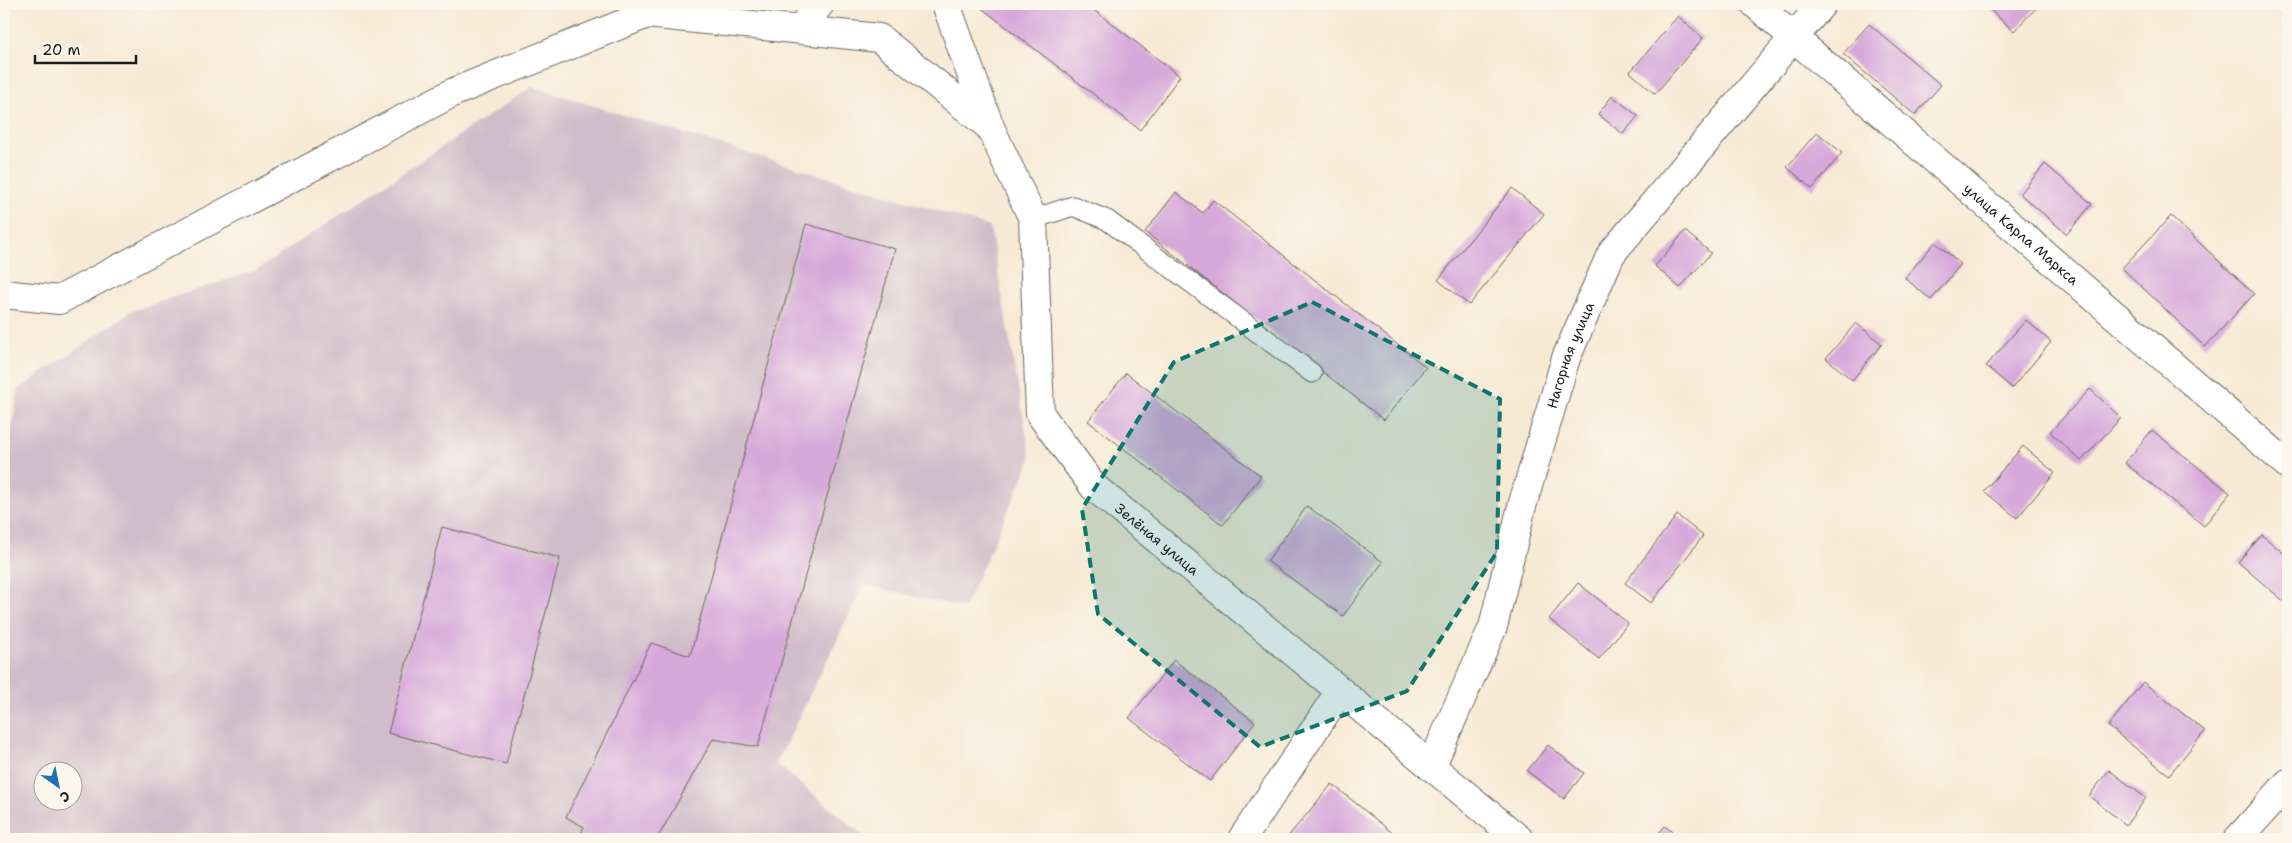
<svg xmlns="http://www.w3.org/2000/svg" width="2292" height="843" font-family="'Shantell Sans',sans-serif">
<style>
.industrial{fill:#d1bdc9;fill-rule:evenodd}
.building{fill:#d7a9da}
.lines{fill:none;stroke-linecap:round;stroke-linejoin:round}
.lane-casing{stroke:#69645d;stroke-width:21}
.street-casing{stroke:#69645d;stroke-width:30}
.secondary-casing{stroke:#69645d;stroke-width:30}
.lane{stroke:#fff;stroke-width:19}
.street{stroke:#fff;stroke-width:28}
.secondary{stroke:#fff;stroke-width:28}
.marked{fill:#0f766e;fill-opacity:0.2;stroke:#0f766e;stroke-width:4;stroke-dasharray:10 6;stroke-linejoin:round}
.labels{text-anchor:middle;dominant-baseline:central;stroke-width:4;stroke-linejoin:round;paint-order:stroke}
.street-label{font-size:14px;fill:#1c1c1c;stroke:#fbf7ec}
</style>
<rect width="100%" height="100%" fill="#fbf7ec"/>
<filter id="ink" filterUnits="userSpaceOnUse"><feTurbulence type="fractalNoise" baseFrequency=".02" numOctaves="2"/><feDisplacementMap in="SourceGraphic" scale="10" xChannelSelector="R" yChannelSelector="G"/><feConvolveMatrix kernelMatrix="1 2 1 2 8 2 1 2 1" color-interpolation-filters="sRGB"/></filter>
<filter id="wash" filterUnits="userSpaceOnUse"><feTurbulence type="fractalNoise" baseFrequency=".0096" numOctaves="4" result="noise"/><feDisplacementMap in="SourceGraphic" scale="20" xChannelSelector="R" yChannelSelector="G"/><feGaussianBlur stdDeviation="1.12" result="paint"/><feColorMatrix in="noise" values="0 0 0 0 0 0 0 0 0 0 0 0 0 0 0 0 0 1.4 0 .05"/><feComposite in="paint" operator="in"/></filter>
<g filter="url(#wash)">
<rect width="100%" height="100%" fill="#f7ead5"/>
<path class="industrial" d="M532,87l458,140 41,233 -67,148 -100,-23 -88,179 92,75h-864v-371l15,-79 113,-78 125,-41zM42,770h30v30h-30z"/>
<g id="blocks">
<g class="building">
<polygon points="981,4 1086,4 1180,76 1140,130 979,6"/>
<polygon points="1984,4 2040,4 2014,31"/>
<polygon points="1678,16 1703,38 1655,94 1630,72"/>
<polygon points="1869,24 1941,85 1915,115 1843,54"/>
<polygon points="1612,96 1638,116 1623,134 1598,114"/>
<polygon points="1817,132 1842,153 1812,189 1787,167"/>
<polygon points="2045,164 2092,204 2067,234 2020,194"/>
<polygon points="1512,188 1544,214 1469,305 1438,280"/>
<polygon points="1176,192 1203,213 1213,200 1426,367 1384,420 1145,232"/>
<polygon points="2171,216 2254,294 2205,347 2122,268"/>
<polygon points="806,224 895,249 758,747 713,739 657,839 578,839 584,827 566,817 651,643 690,656"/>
<polygon points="1685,231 1711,253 1680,288 1655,266"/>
<polygon points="1935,242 1961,264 1931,300 1905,278"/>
<polygon points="2026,320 2051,342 2012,388 1986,366"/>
<polygon points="1856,323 1882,344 1852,380 1826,358"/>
<polygon points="1126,373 1261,476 1223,525 1088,421"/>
<polygon points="2090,389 2121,418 2081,461 2050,432"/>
<polygon points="2152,430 2230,493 2204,526 2125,463"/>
<polygon points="2023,446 2055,473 2017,518 1984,491"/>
<polygon points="1307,506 1383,562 1343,616 1267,561"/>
<polygon points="1677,515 1703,536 1651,603 1625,583"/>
<polygon points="442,527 560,558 506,764 388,733"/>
<polygon points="2262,535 2288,557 2288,605 2238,562"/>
<polygon points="1578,583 1628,623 1599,659 1549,619"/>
<polygon points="1174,660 1255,722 1210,781 1129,718"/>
<polygon points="2143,682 2205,731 2169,775 2108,726"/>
<polygon points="1548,745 1584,773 1564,799 1527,771"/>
<polygon points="2109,770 2146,798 2126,825 2089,796"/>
<polygon points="1332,784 1400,839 1286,839"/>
<polygon points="1665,826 1681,839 1654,839"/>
</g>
</g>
</g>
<g filter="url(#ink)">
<use href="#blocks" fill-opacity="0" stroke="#69645d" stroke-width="1"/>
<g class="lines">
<defs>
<polyline id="lane" points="1033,219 1073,206 1107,220 1312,373"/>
<g id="street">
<path id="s1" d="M1755,4l533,461"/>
<polyline points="800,29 820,4"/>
<polyline points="4,294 59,300 454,92 647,14 879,38 990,127"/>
<path id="s2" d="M1431,767l62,-140 29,-121 44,-148 45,-104 211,-250"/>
<polyline points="1242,839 1340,691"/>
<polyline points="2238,839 2288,783"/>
</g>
<g id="secondary">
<path id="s3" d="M946,4l44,123 43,92 7,195 54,73 425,352"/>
</g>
</defs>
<use href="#lane" class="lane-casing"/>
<use href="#street" class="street-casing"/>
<use href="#secondary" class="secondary-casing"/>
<use href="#lane" class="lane"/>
<use href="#street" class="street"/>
<use href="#secondary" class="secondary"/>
</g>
</g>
<path class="marked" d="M1312,302l188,97 -3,153 -90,139 -147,56 -162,-133 -16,-105 92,-147z"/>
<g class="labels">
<g class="street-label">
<text stroke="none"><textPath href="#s1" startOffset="352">улица Карла Маркса</textPath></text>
<text stroke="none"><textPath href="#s2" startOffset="436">Нагорная улица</textPath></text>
<text stroke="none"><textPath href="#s3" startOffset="600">Зелёная улица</textPath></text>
</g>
</g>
<rect width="2292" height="843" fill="none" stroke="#fbf7ec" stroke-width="20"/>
<g transform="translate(58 786) rotate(147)"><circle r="24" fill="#fbf7ec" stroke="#a29f99"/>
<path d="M0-4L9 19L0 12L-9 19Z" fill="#1f6fb2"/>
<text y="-8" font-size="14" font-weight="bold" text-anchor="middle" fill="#1c1c1c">С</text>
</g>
<path d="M35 55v8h101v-8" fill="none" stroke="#1c1c1c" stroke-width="2.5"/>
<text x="42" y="55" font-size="15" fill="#1c1c1c" stroke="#fbf7ec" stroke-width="4" paint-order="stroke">20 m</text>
</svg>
